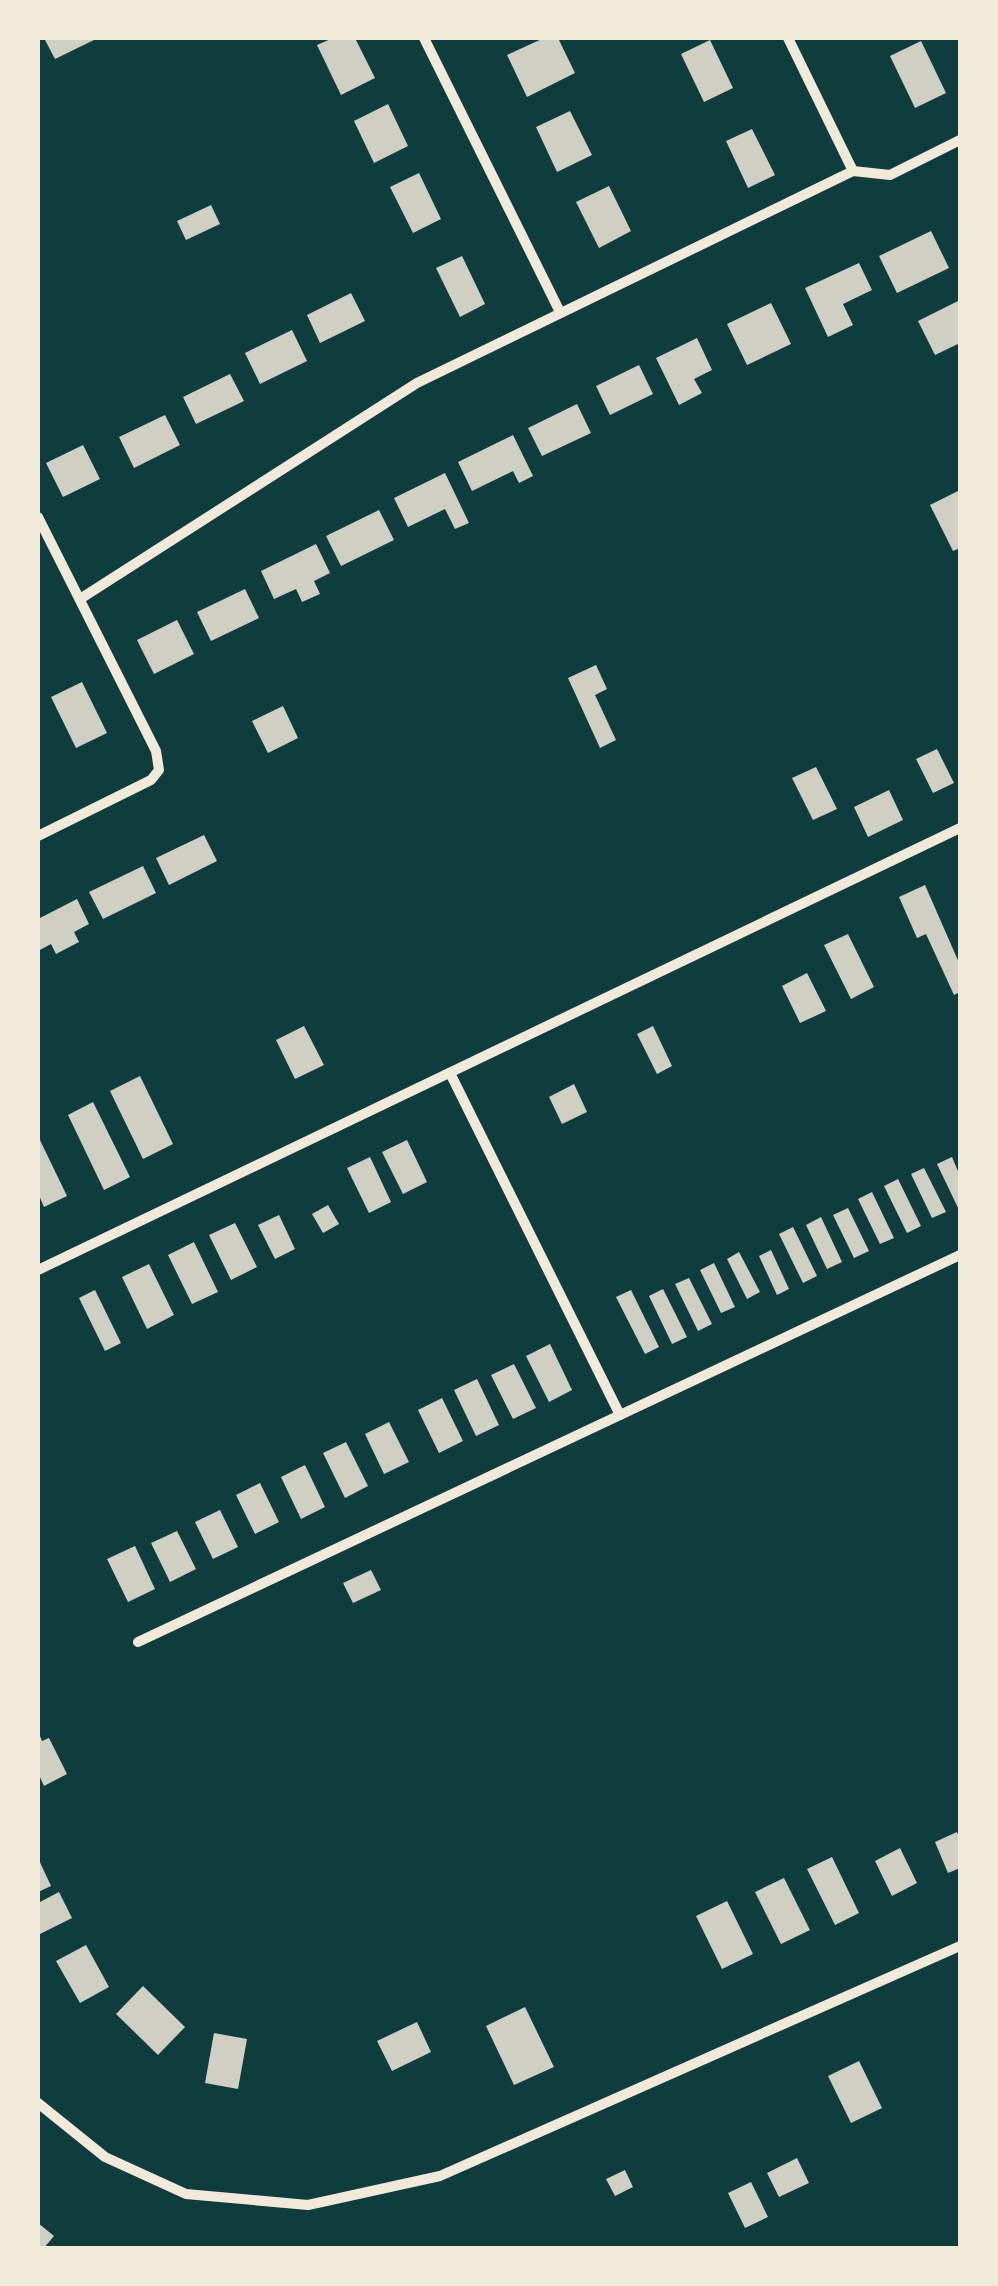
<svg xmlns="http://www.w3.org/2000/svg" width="998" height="2286" font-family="Cabin,sans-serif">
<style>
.building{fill:#cfcfc3}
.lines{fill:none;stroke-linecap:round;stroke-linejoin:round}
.minor{stroke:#f1e9da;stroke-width:10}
</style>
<rect width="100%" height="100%" fill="#0f3d3e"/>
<g class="building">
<polygon points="44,38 98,38 55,59"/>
<polygon points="333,38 355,38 375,78 341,95 317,45"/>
<polygon points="544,38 558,38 575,73 527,97 507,55"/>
<polygon points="710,40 733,88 704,102 681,54"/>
<polygon points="921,41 946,93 915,108 890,56"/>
<polygon points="388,104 408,146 374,163 354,121"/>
<polygon points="570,111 592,155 557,172 536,127"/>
<polygon points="752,129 775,175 748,188 726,141"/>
<polygon points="419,173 441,219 413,233 390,187"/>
<polygon points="609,186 631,231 599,248 576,202"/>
<polygon points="211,205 220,224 186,240 177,221"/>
<polygon points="931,231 949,268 897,293 879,256"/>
<polygon points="462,256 485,304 460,317 436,268"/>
<polygon points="859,263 872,290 843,304 853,325 828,337 805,288"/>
<polygon points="351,293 365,321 320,343 307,315"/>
<polygon points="960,300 960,343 935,355 918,321"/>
<polygon points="771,303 791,344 747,365 727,324"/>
<polygon points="292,330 307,361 260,384 245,353"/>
<polygon points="697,338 712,370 694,379 702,393 679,405 656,358"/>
<polygon points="639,365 653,394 610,415 596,386"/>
<polygon points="230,374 244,401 196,424 183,397"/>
<polygon points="577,404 591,433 542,456 528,428"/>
<polygon points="165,415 180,445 134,468 119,437"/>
<polygon points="513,435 533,476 519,483 513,471 472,491 458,462"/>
<polygon points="83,445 100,479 63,497 46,463"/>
<polygon points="445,473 469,523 455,529 445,509 408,527 394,498"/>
<polygon points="960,490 960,548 953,551 930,505"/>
<polygon points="379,510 394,540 341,566 326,536"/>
<polygon points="316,544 330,573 314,581 320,594 302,602 296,589 274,599 261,571"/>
<polygon points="245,589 259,618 211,641 197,612"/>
<polygon points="177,620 194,654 154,674 137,640"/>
<polygon points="596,665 607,689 595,695 616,740 600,748 568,678"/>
<polygon points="82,682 107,733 76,748 51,697"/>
<polygon points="283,706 298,738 268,753 252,721"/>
<polygon points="937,749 954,783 933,793 916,759"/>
<polygon points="816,767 837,809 813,820 792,778"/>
<polygon points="889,790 903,820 868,837 854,807"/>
<polygon points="204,835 217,861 169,885 156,858"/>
<polygon points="143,866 156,893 103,919 89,892"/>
<polygon points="925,885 960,965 960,992 954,995 926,934 917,938 899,897"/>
<polygon points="77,899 89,924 74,932 79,942 56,954 51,944 38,951 38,919"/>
<polygon points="848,934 874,987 851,999 824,945"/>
<polygon points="807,973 826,1011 800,1023 782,986"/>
<polygon points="304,1026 324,1065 295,1079 276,1040"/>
<polygon points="653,1026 672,1066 657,1074 637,1034"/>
<polygon points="140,1076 173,1144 143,1159 110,1091"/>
<polygon points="574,1084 587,1112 562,1124 549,1097"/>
<polygon points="93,1102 130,1177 104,1190 68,1115"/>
<polygon points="38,1136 67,1196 44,1207 38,1193"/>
<polygon points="407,1140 427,1182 403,1194 382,1152"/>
<polygon points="370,1157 391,1202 369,1213 347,1168"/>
<polygon points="952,1157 960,1176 960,1212 937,1164"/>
<polygon points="924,1168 946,1212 932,1218 911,1174"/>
<polygon points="898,1179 921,1226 907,1233 884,1186"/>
<polygon points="872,1192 894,1238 880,1244 858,1199"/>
<polygon points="328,1205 339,1224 323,1233 312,1214"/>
<polygon points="848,1208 869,1251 854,1258 833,1215"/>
<polygon points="279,1215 295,1249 275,1259 258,1225"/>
<polygon points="821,1217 842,1262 827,1269 806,1225"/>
<polygon points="235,1223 257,1267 231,1280 209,1235"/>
<polygon points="793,1227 817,1276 803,1283 779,1234"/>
<polygon points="194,1242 218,1292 192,1304 168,1255"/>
<polygon points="771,1250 789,1289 777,1295 759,1256"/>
<polygon points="739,1252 760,1292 747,1299 727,1259"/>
<polygon points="714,1263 735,1307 721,1313 700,1270"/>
<polygon points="149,1264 174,1315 147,1329 122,1277"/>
<polygon points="689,1278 712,1324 698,1331 675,1284"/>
<polygon points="663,1289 687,1337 672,1344 649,1296"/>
<polygon points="95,1290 121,1343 105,1351 79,1298"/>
<polygon points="631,1290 659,1347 645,1354 616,1297"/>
<polygon points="550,1344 572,1390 549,1402 526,1356"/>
<polygon points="514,1364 536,1408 513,1419 491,1375"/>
<polygon points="477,1379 499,1425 476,1436 454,1390"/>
<polygon points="442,1398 463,1441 439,1453 418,1410"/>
<polygon points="389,1422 409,1462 384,1474 365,1434"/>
<polygon points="346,1442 368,1486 345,1498 323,1453"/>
<polygon points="305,1465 325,1507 301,1519 281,1477"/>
<polygon points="260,1483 279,1522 255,1534 236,1495"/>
<polygon points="220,1510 238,1547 213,1559 195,1522"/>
<polygon points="177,1531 196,1569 170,1582 151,1543"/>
<polygon points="135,1546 155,1589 128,1602 107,1559"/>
<polygon points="371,1570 381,1590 353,1603 343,1583"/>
<polygon points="38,1731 42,1741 49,1738 67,1774 44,1786 38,1773"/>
<polygon points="957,1832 960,1840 960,1868 948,1873 935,1842"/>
<polygon points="900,1848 917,1883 892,1896 875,1861"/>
<polygon points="832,1857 859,1913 835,1925 807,1869"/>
<polygon points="38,1858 51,1886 38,1892"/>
<polygon points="784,1878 810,1930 781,1944 755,1892"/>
<polygon points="59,1892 72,1918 38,1935 38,1903"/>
<polygon points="727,1901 753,1954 722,1969 696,1916"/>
<polygon points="86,1945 109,1987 80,2003 56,1961"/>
<polygon points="143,1986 185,2027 158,2055 116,2014"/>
<polygon points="525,2007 554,2067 514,2085 486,2026"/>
<polygon points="417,2022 431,2052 392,2071 377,2041"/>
<polygon points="214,2033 247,2039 238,2089 205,2083"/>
<polygon points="859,2061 882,2108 851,2123 828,2076"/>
<polygon points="797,2158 809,2183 779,2197 767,2173"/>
<polygon points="625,2170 633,2187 615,2196 606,2179"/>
<polygon points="751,2182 768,2217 745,2228 728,2193"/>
<polygon points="38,2223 54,2236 44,2248 38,2248"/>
</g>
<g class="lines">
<g class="minor">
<polyline points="424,38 560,312"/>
<polyline points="788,38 853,171"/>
<polyline points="38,517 156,751 159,770 151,780 38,836"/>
<polyline points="80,599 417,383 853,171 890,175 960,140"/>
<polyline points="450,1073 620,1415"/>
<polyline points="38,1270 960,828"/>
<polyline points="138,1642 960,1255"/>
<polyline points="38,2103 105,2157 186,2194 308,2205 440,2176 960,1946"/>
</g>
</g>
<rect width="998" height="2286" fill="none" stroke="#f1e9da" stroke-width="80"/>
</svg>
